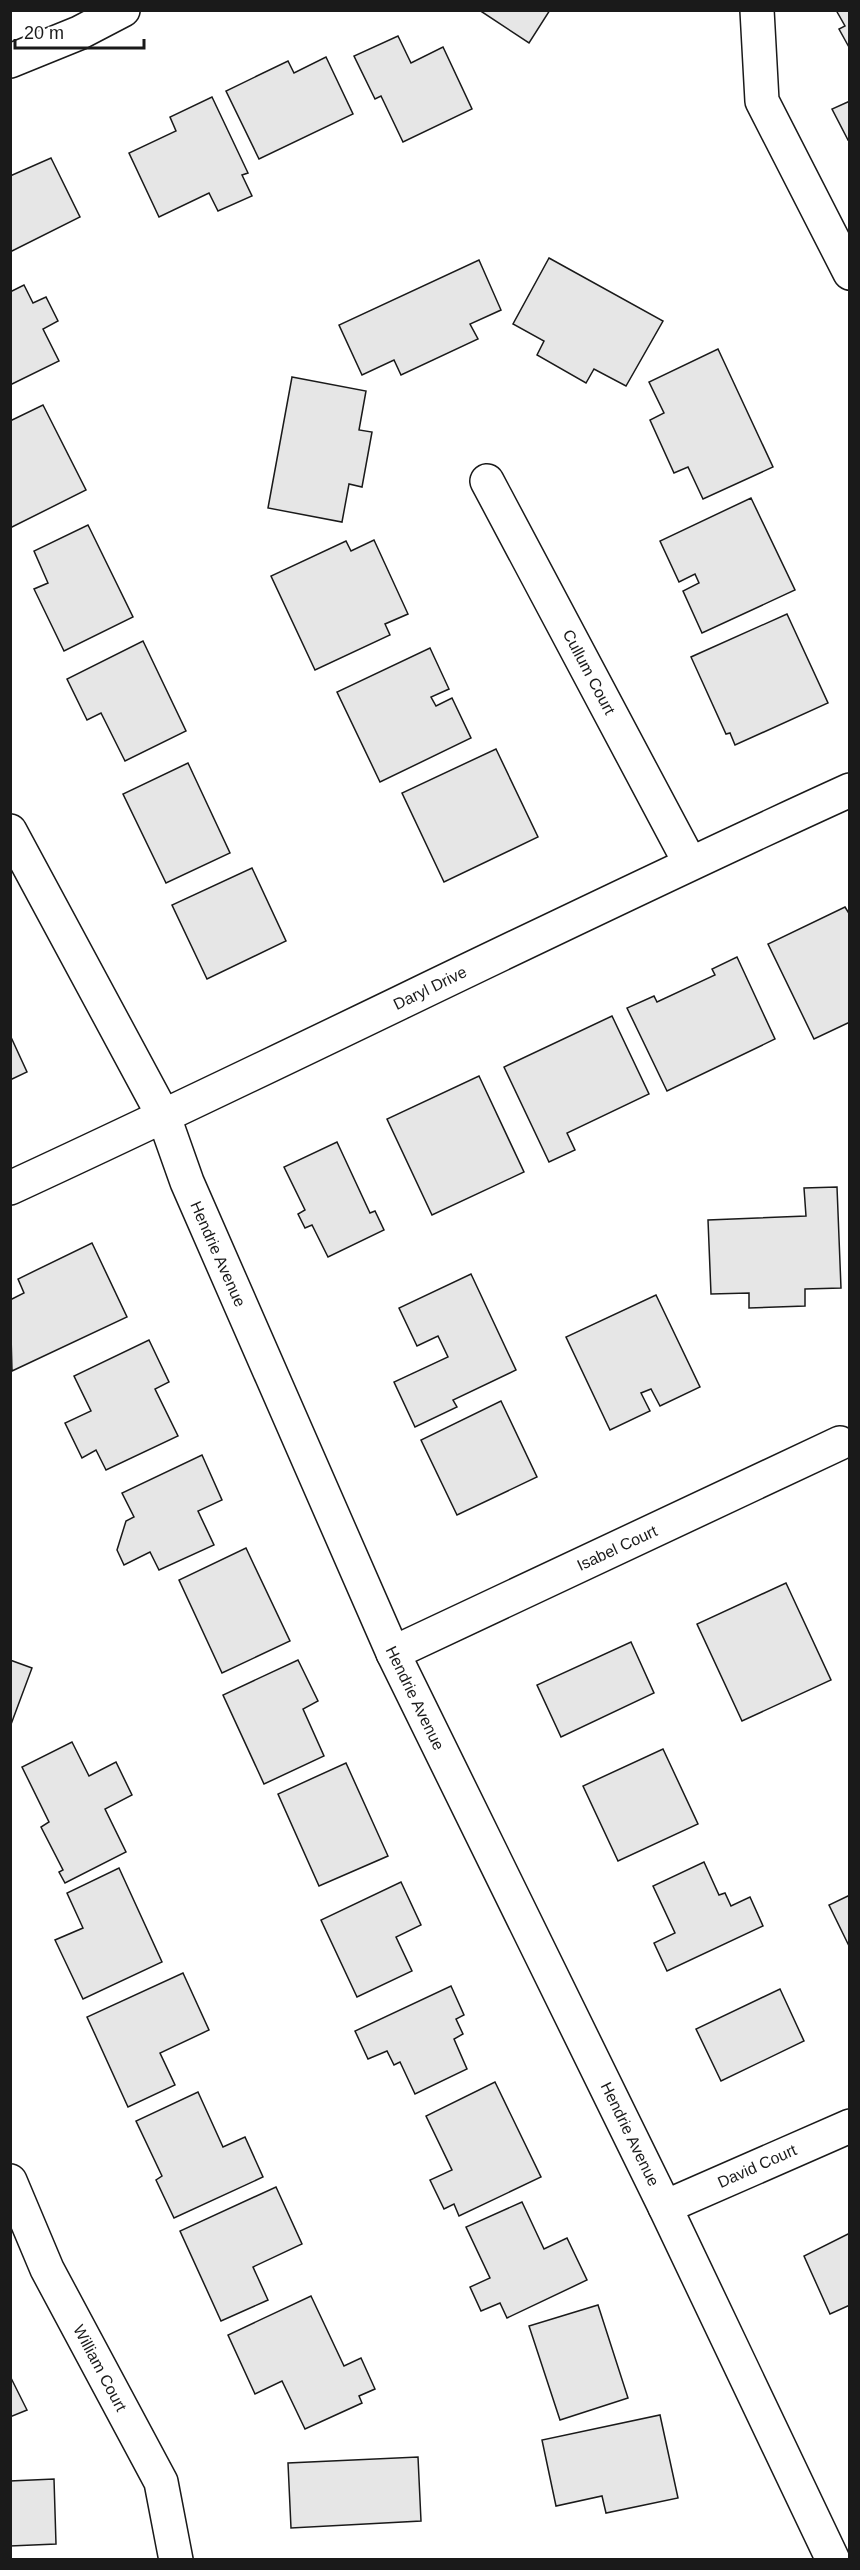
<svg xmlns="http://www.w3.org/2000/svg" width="860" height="2570" font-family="Arial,sans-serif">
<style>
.building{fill:#e6e6e6;stroke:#1a1a1a;stroke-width:1.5}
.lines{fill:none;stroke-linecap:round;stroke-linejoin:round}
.minor-casing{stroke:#1a1a1a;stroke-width:36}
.minor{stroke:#fff;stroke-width:33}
.labels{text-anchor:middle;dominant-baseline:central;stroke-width:4.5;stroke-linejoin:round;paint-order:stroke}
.street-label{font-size:16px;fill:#1a1a1a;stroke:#fff}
</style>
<rect width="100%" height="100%" fill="#fff"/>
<g class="building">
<polygon points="479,10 550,10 529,43"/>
<polygon points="836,10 850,10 850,49 839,29 845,26"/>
<polygon points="398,36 411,63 443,47 472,109 403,142 381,96 375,99 354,56"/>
<polygon points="326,57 353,114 259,159 226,91 288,61 294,73"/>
<polygon points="212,97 248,173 242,175 252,196 218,211 209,193 159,217 129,153 176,131 170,117"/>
<polygon points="850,101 850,139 848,140 832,109"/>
<polygon points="51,158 80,217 10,252 10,176"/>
<polygon points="549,258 663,321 626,386 594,369 586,383 537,355 544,341 513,324"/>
<polygon points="479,260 501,310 470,324 478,339 401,375 394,360 362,375 339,325"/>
<polygon points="24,285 33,303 46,297 58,321 43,329 59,361 10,385 10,292"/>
<polygon points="718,349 773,467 703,499 688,467 674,473 650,420 664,413 649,382"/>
<polygon points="292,377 366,391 359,430 372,432 362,487 349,484 342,522 268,508"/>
<polygon points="43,405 86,490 10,528 10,421"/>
<polygon points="751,498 795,590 702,633 683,591 699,583 695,574 679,582 660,541"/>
<polygon points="88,525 133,617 64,651 34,589 48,583 34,551"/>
<polygon points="374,540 408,614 385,624 390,635 315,670 271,576 346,541 351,551"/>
<polygon points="787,614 828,703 735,745 730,733 726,734 691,657"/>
<polygon points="143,641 186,731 125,761 101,713 87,720 67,679"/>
<polygon points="430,648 449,689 431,697 436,706 452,698 471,738 380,782 337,692"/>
<polygon points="496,749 538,837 444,882 402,793"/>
<polygon points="188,763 230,853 166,883 123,794"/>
<polygon points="252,868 286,941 207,979 172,905"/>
<polygon points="845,907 850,915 850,1022 814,1039 768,944"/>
<polygon points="737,957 775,1039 667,1091 627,1008 654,996 657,1002 715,975 712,969"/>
<polygon points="612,1016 649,1094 567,1133 575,1150 549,1162 504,1067"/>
<polygon points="10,1035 27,1072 10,1080"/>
<polygon points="479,1076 524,1172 432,1215 387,1119"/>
<polygon points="337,1142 370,1213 375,1211 384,1230 328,1257 312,1225 305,1228 298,1214 305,1210 284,1167"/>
<polygon points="837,1187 841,1288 805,1289 805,1306 749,1308 749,1293 711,1294 708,1220 806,1216 804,1188"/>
<polygon points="92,1243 127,1317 12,1371 10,1300 24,1293 18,1279"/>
<polygon points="471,1274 516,1370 453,1400 457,1407 415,1427 394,1382 448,1357 438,1336 417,1346 399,1308"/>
<polygon points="656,1295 700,1387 660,1406 651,1389 641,1393 650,1411 610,1430 566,1337"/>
<polygon points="149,1340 169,1382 155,1389 178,1436 106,1470 96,1450 82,1458 65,1423 91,1411 74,1376"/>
<polygon points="501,1401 537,1477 457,1515 421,1440"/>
<polygon points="202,1455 222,1500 198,1511 214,1545 159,1570 150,1552 124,1565 117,1550 126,1521 134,1517 122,1493"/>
<polygon points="246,1548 290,1641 222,1673 179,1580"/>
<polygon points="786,1583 831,1680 742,1721 697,1624"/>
<polygon points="631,1642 654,1693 561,1737 537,1685"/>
<polygon points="10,1660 32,1668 10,1727"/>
<polygon points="298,1660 318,1701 303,1709 324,1756 264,1784 223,1695"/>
<polygon points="72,1742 89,1776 116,1762 132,1795 105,1809 126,1852 65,1883 59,1872 63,1870 41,1827 49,1822 22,1767"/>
<polygon points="663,1749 698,1824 618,1861 583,1786"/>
<polygon points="346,1763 388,1856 319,1886 278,1794"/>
<polygon points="704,1862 719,1895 725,1893 731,1906 750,1897 763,1926 667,1971 654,1943 675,1933 653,1886"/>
<polygon points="119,1868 162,1962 83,1999 55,1940 83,1928 67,1893"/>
<polygon points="401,1882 421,1925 396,1937 412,1971 357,1997 321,1920"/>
<polygon points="850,1895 850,1948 829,1905"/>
<polygon points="183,1973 209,2030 160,2053 175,2085 128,2107 87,2017"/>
<polygon points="451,1986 464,2015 456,2019 463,2034 454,2039 467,2069 415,2094 400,2062 394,2065 387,2051 368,2059 355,2031"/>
<polygon points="780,1989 804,2041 721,2081 696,2029"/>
<polygon points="495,2082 541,2177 459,2216 454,2204 444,2209 430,2180 452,2170 426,2116"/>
<polygon points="198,2092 223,2147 245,2137 263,2177 174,2218 156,2180 162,2176 136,2121"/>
<polygon points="276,2187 302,2244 253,2267 268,2300 221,2321 180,2231"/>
<polygon points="522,2202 544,2249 567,2238 587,2280 507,2318 500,2303 481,2311 470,2287 490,2278 466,2227"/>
<polygon points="850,2233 850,2305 830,2314 804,2256"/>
<polygon points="311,2296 344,2366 361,2358 375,2389 359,2396 362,2403 305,2429 282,2381 255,2394 228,2335"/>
<polygon points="598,2305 628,2398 560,2420 529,2326"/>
<polygon points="10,2376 27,2410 10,2417"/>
<polygon points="660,2415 678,2498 606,2513 602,2496 556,2506 542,2440"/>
<polygon points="418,2457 421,2521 291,2528 288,2463"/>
<polygon points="54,2479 56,2544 10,2546 10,2481"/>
</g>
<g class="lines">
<defs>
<g id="minor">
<polyline points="757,10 762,101 850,273"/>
<polyline points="10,61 79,33 123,10"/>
<polyline points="487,481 690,863"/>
<polyline points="10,831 164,1117 187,1182 393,1653 665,2207 833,2560"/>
<path d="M10,1188c282,-130 558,-270 840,-398"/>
<polyline points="393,1653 840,1443"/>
<polyline points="10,2181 47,2269 161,2482 176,2560"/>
<polyline points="665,2207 850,2126"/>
</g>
</defs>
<use href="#minor" class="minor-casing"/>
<use href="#minor" class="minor"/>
</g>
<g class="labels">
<g class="street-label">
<text transform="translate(589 672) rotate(62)">Cullum Court</text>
<text transform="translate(430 988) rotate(-26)">Daryl Drive</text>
<text transform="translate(218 1254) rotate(66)">Hendrie Avenue</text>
<text transform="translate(617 1548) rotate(-25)">Isabel Court</text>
<text transform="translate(415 1698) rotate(64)">Hendrie Avenue</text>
<text transform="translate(630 2134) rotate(64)">Hendrie Avenue</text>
<text transform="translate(757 2166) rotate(-24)">David Court</text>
<text transform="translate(100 2368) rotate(62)">William Court</text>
</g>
</g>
<rect width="860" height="2570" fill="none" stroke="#1a1a1a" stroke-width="24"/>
<path d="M15 39v9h129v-9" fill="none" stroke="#1a1a1a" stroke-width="3"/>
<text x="24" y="39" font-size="18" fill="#1a1a1a" stroke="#ffffff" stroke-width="4.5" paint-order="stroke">20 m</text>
</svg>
